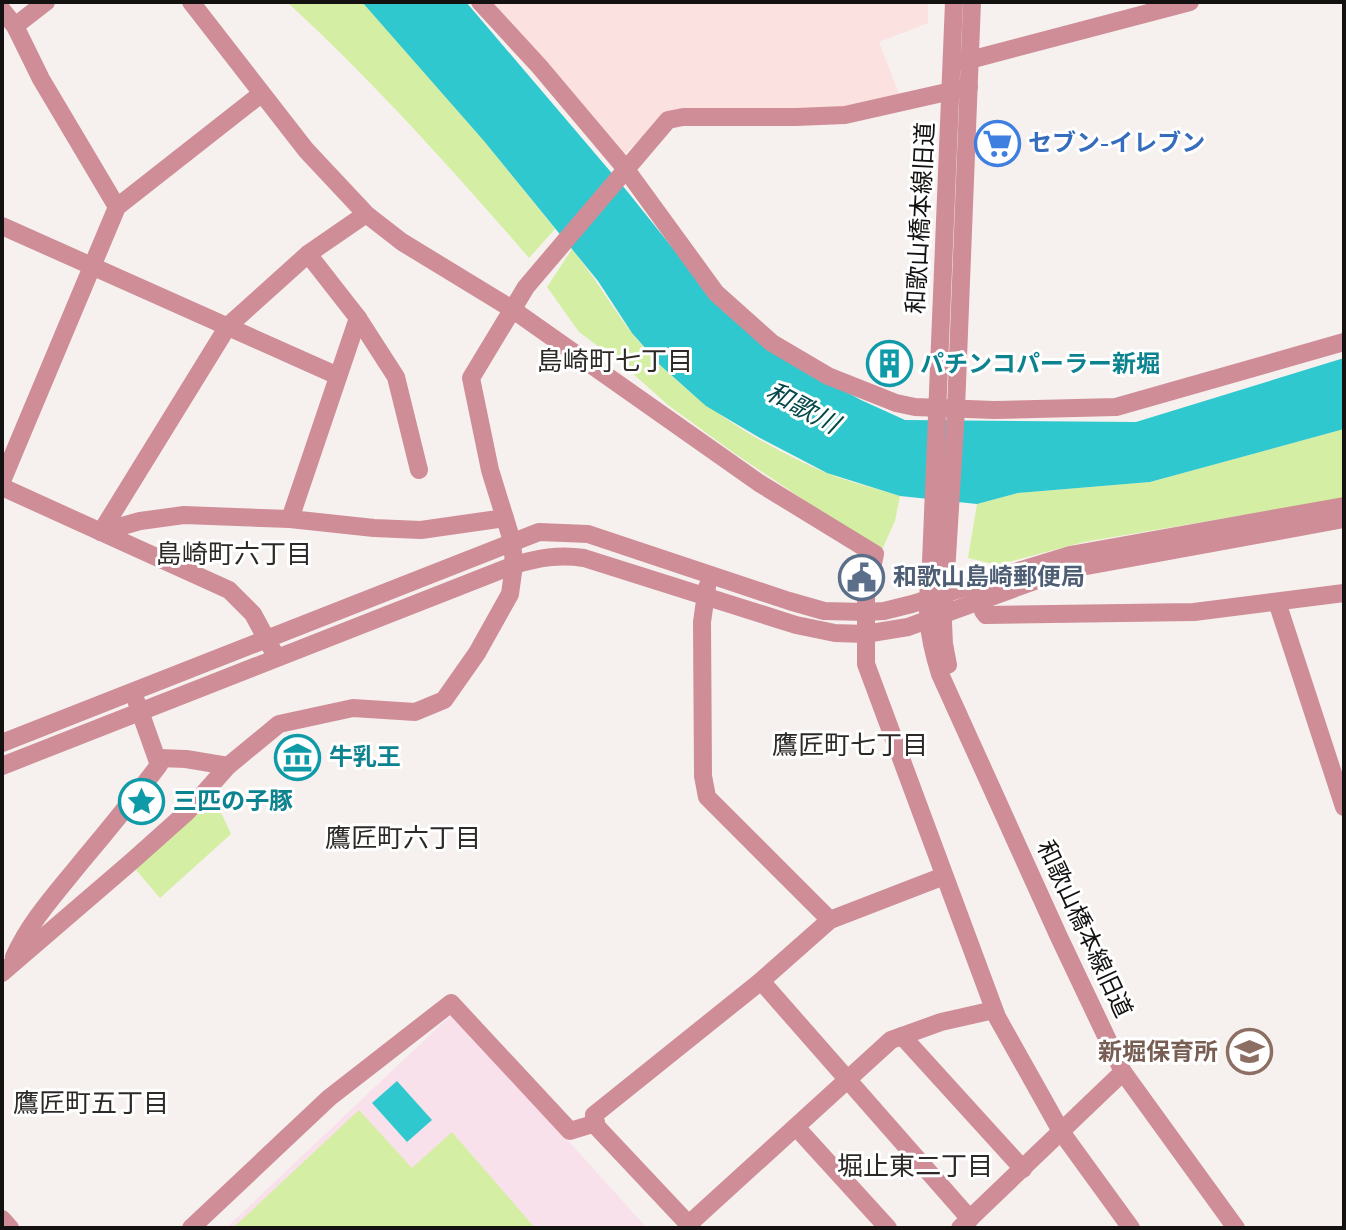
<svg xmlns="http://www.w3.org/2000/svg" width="1346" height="1230" font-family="'Sofia Sans Condensed','Noto Sans JP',sans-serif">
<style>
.industrial{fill:#fce1e1}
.education{fill:#f9e1ec}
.green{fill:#d4eea3}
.water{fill:#2fc8ce}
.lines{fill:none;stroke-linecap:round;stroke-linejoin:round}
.minor{stroke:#cf8d98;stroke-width:18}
.labels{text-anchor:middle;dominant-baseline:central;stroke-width:6;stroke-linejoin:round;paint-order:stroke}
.shop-label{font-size:24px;font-weight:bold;fill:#366cbe;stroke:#fff;text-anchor:start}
.street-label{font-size:24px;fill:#131211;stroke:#fff}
.culture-label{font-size:24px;font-weight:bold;fill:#0d838f;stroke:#fff;text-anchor:start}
.service-label{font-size:24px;font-weight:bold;fill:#4e5e75;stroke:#fff;text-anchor:start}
.education-label{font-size:24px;font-weight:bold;fill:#785e54;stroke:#fff;text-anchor:end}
.neighbourhood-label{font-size:26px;fill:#2c2927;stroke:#fff}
.water-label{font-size:26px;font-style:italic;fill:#04484a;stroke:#fff}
</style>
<rect width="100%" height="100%" fill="#f6f1ee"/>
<polygon class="industrial" points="490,2 928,2 928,23 879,42 900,96 860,107 673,110 622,156"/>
<polygon class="education" points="453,1013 647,1228 226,1228"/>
<g class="green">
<path d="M287,2h75l122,139 71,88 -26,29c-77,-89 -155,-176 -242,-256z"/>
<path d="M572,249c22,27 39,57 60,84 47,61 122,109 192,139 24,10 51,16 76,24l-5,25 -14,31 -147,-99 -66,-48 -47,-42 -42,-31 -32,-45z"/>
<polygon points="1344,429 1344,498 1084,542 997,565 968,558 977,504 1018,493 1150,482"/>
<polygon points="209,787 231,834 160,898 136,870"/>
<polygon points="359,1110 412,1168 452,1132 535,1228 233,1228"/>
</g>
<g class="water">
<polygon points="362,2 466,2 627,191 723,311 769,350 861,400 905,420 1136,422 1344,358 1344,429 1150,482 1018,493 977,504 900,496 827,473 760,438 706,406 661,366 632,333 598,281 484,141"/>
<polygon points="397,1081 432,1120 407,1142 372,1103"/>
</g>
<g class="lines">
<g class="minor">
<polyline points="191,2 306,150 366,214 402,242 512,309 759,483 875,554 866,597 866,664 997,1017 1062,1133 1131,1228"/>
<polyline points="480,2 539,66 625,168 716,293 772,343 828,376 896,403 915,407 994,410 1116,407 1344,342"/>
<path d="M954,2l-23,560c-5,46 -5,68 9,112l119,263 64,135 113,156"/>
<polyline points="2,10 15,26 41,79 117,207"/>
<polyline points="15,26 46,2"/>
<polyline points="962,62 1190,2"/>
<polyline points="2,226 338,376"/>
<polyline points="308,254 358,318 396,377 419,470"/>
<polyline points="2,481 117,207 261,94"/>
<polyline points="2,487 229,590 253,614 273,651"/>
<polyline points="290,519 358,318"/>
<polyline points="101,532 228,326 308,254 366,214"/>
<polyline points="101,532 140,521 184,515 290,519 374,528 421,530 505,518"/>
<polyline points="707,587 702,622 703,776 707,797 830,920"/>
<polyline points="984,598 983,611 986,615 1194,612 1344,593"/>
<polyline points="1277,602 1344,807"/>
<polyline points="948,665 944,644 943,623 956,409 972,2"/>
<polyline points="2,743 539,532 588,534 789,601 824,611 865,612 884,611 912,604 1070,555 1344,506"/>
<polyline points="158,758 186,759 228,766"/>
<path d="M2,766l512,-201c24,-7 45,-11 70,-7l212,67 39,8 30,1 43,-7 157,-57 279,-51"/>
<path d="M14,957c16,-36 44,-66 68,-96 27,-32 52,-63 77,-96l-22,-62"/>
<polyline points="2,973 131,862 187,812 228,766 279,724 353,708 415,712 444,700 477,653 510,594 514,565 512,541 490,470 471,378 526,287 668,120 683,117 796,117 845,115 969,87"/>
<polyline points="761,981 970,1219"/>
<polyline points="902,1036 1023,1169"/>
<polyline points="796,1127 888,1228"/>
<polyline points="2,1219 10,1228"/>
<polyline points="689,1224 891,1040 941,1022 994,1010"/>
<polyline points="191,1228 329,1098 451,1003 570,1131 596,1123"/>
<polyline points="692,1228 597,1127 594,1115 761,981 830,920 944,876"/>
<polyline points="960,1228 1123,1072"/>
</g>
</g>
<defs>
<symbol id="supermarket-ring" viewBox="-11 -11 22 22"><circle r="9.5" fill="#fff" stroke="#3f7fe0" stroke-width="1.5"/><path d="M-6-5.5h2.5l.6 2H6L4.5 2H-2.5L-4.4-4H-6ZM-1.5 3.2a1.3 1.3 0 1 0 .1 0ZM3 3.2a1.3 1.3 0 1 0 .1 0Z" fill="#3f7fe0"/></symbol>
<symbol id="building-ring" viewBox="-11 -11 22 22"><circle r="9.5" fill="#fff" stroke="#0f9aa8" stroke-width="1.5"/><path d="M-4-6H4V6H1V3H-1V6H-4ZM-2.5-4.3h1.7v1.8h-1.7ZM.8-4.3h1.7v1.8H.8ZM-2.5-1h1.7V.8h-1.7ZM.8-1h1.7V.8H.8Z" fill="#0f9aa8"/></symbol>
<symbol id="civic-ring" viewBox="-11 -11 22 22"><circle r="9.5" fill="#fff" stroke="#5c6f8a" stroke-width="1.5"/><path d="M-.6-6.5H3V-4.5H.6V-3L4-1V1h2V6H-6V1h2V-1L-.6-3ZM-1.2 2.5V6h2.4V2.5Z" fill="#5c6f8a"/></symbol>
<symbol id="museum-ring" viewBox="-11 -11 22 22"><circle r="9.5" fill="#fff" stroke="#0f9aa8" stroke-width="1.5"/><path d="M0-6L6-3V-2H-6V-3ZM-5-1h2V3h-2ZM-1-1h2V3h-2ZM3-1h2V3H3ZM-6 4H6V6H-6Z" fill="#0f9aa8"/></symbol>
<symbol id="sight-ring" viewBox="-11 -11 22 22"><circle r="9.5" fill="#fff" stroke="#0f9aa8" stroke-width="1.5"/><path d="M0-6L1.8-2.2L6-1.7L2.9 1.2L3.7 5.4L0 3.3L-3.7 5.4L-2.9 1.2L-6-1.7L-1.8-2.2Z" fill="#0f9aa8"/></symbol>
<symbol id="school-ring" viewBox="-11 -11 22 22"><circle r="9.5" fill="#fff" stroke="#8d6e63" stroke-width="1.5"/><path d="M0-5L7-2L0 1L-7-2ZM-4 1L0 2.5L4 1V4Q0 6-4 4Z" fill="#8d6e63"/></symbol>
</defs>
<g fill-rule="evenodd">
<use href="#supermarket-ring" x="972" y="118" width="51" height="51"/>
<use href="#building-ring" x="864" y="338" width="51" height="51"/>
<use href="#civic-ring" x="836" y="552" width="51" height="51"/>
<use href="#museum-ring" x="272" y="732" width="51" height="51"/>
<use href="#sight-ring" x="116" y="776" width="51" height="51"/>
<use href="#school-ring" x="1224" y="1026" width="51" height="51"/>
</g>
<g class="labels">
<g class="shop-label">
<text x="1028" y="143">セブン-イレブン</text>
</g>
<g class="street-label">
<text transform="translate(921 218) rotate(-87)">和歌山橋本線旧道</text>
<text transform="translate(1084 929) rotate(65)">和歌山橋本線旧道</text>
</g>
<g class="culture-label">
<text x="920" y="364">パチンコパーラー新堀</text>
<text x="329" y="757">牛乳王</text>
<text x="173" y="801">三匹の子豚</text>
</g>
<g class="service-label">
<text x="893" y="577">和歌山島崎郵便局</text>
</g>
<g class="education-label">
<text x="1218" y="1052">新堀保育所</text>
</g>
<g class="neighbourhood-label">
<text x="615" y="362">島崎町七丁目</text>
<text x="234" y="555">島崎町六丁目</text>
<text x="850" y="746">鷹匠町七丁目</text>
<text x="403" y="839">鷹匠町六丁目</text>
<text x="91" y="1104">鷹匠町五丁目</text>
<text x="915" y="1167">堀止東二丁目</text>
</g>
<g class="water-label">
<text transform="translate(802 409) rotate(28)">和歌川</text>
</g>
</g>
<rect width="1346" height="1230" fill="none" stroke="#131211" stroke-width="8"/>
</svg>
